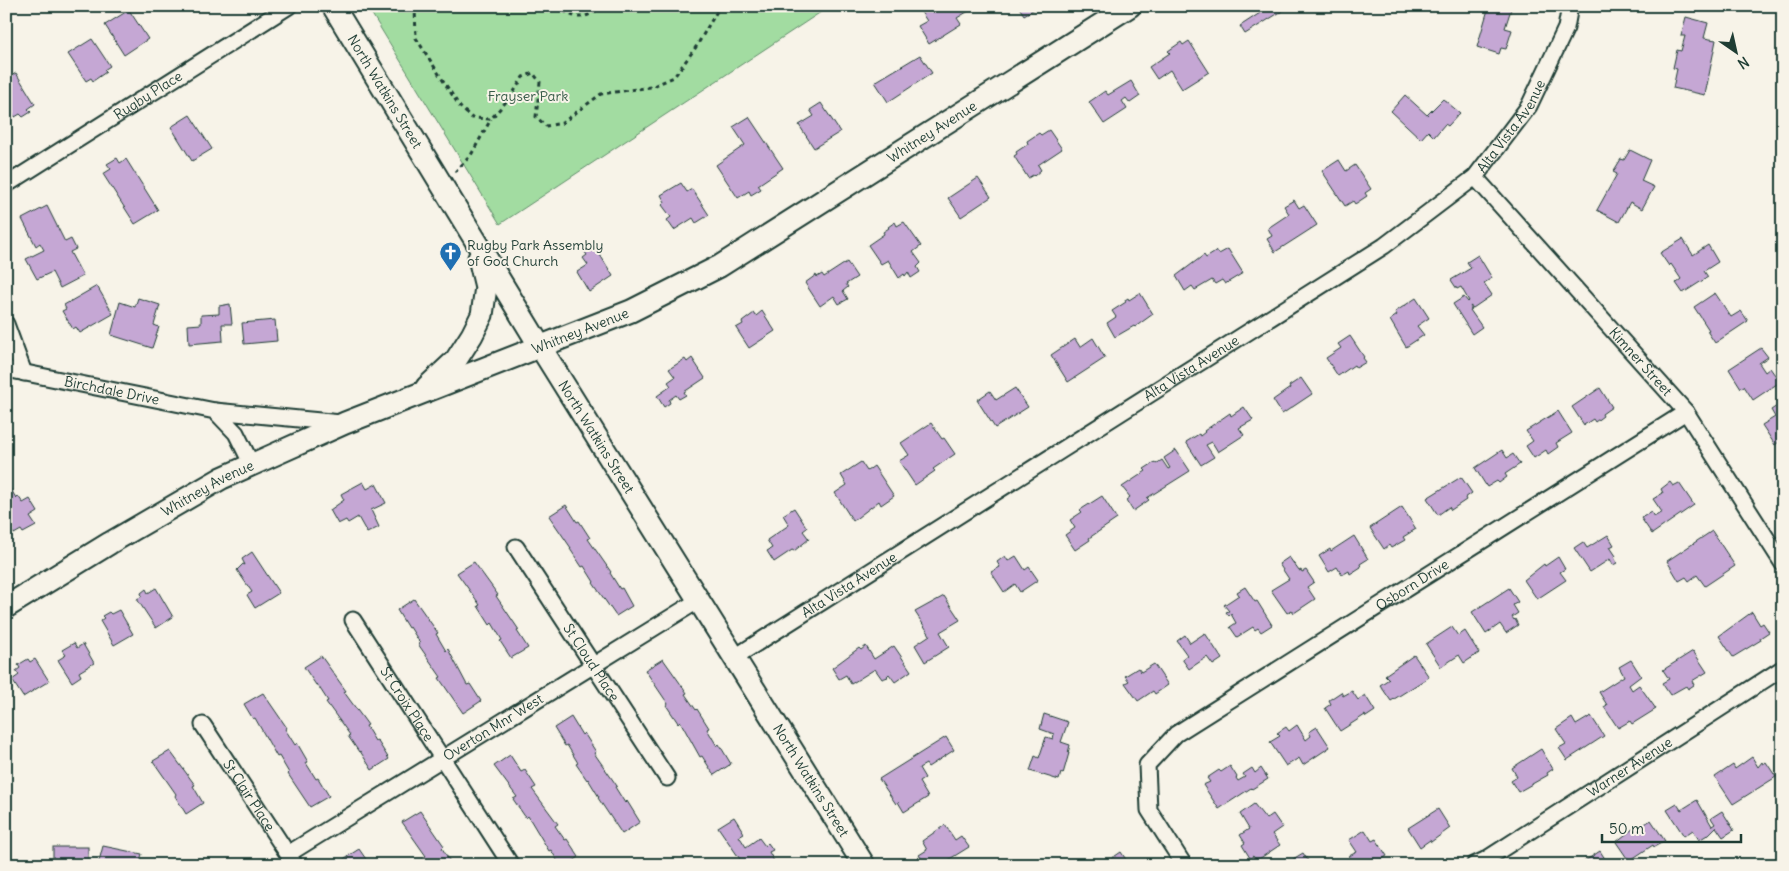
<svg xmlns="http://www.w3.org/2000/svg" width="1789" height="871" font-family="Delius,sans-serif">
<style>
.green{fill:#a2dca1;stroke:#608c6a}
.building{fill:#c5a7d4;stroke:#1f3d34}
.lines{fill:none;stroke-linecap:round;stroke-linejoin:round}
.street-casing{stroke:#1f3d34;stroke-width:19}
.secondary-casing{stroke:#1f3d34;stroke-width:25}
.path{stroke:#1f3d34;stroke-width:3;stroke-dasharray:4 4;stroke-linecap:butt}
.street{stroke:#f7f3e8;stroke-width:15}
.secondary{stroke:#f7f3e8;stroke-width:21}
.labels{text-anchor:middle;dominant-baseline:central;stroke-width:4;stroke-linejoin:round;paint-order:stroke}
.street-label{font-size:14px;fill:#1f3d34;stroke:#f7f3e8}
.park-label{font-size:14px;fill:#395d4a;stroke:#f7f3e8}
.poi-label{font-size:14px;fill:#1f3d34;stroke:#f7f3e8;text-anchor:start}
</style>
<rect width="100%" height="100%" fill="#f7f3e8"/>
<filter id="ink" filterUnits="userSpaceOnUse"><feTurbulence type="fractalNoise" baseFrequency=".02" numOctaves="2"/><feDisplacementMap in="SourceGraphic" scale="10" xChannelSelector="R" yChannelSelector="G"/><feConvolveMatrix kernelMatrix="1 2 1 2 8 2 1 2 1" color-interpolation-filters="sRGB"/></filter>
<g filter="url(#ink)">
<polygon class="green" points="367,6 830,6 500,224"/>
<g class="building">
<polygon points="917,6 970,6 972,9 957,18 961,24 929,44 918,26 927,21"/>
<polygon points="1018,6 1038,6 1038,7 1024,15"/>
<polygon points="1256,6 1286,6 1287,8 1245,34 1240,26 1260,13"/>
<polygon points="1489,6 1512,6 1505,28 1512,30 1506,49 1501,48 1499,54 1477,47"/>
<polygon points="129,10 148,39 124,55 105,25"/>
<polygon points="1686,17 1708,23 1704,38 1716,40 1705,95 1673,88 1677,69 1673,68 1677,50 1681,51 1685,36 1681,36"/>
<polygon points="92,39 110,66 104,70 106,72 93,81 91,78 86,81 68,54"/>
<polygon points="1189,41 1209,72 1182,89 1170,70 1157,79 1149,67 1170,53 1168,51 1181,42 1183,45"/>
<polygon points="920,55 932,73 888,102 875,82"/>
<polygon points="16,73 35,104 28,109 31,112 23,117 20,114 15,117 6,104 6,79"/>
<polygon points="1131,81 1140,96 1130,103 1126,98 1122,101 1127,109 1104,124 1089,102 1105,91 1108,95"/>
<polygon points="1405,95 1427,115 1443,99 1460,113 1448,126 1445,124 1434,137 1428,131 1421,139 1391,111"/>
<polygon points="821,103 840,132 814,148 799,125 814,116 810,110"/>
<polygon points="190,115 212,149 192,161 171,127"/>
<polygon points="749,117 783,168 758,185 761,189 751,195 749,191 738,198 716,165 745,145 733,127"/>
<polygon points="1049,130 1062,149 1038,165 1041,170 1034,176 1033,175 1028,178 1014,156 1017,154 1016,152 1028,144 1027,141 1039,133 1041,135"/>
<polygon points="1630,150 1650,160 1641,181 1654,187 1642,209 1630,202 1619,222 1597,210 1617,174 1613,172 1621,159 1624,160"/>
<polygon points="117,158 120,163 126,159 158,210 135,224 103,174 111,169 107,164"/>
<polygon points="1339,160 1346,171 1355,165 1371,189 1365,193 1367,196 1355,204 1353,201 1345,206 1322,171"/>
<polygon points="978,178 991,197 961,217 948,198"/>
<polygon points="681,183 687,192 692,189 709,215 696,223 693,218 674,230 667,220 671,217 662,205 665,202 661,195"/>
<polygon points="1294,200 1299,208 1304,205 1317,225 1275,252 1267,239 1272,236 1268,228 1289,214 1284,206"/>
<polygon points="47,206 65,242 71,239 76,249 70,252 83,276 60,288 52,272 37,279 26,259 44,250 40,243 36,246 22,219"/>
<polygon points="895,222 897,226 904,222 921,246 913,252 921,263 917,267 920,272 911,278 908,272 905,276 904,274 899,278 888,260 881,264 868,245 884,234 883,232 889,228 888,227"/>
<polygon points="1683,239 1693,255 1708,245 1718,262 1704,271 1708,277 1683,293 1676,283 1681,279 1671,264 1669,266 1660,253"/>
<polygon points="594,245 613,276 589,292 577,272 588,265 583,258 587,255 584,251"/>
<polygon points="1228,249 1243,273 1225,284 1222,280 1215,284 1212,280 1195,290 1192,286 1185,291 1176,276 1204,255 1206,258 1217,251 1219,254"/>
<polygon points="1478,255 1492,278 1484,283 1492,295 1473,308 1470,306 1472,309 1470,310 1482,327 1472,334 1453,304 1464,297 1468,302 1469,301 1461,287 1457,289 1451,280 1471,268 1467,262"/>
<polygon points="847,262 857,277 846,284 848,287 843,291 848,299 839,304 834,296 820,306 805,283 816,275 817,277 822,274 824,277"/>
<polygon points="97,286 113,314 80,333 76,327 73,329 62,311 66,309 64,305"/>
<polygon points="1140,293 1153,314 1135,327 1134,326 1115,337 1107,323 1116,317 1112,311 1126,302 1125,300 1128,298 1129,300"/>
<polygon points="1715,293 1731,317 1741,311 1748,321 1715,343 1707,331 1709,330 1694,307"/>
<polygon points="138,298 160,305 154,325 159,327 152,348 111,335 120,302 135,307"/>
<polygon points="1416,298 1429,318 1417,326 1424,335 1406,347 1390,320 1397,315 1395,312"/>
<polygon points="230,304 232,324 222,324 223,341 189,344 188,325 201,324 201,315 219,314 219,306"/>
<polygon points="762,311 775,331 749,348 736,328 743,324 742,322 754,313 756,316"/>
<polygon points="275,320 277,341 244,344 242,323"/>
<polygon points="1350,336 1364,357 1363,358 1366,362 1356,368 1354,365 1338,376 1326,358 1341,348 1338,344"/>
<polygon points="1093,338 1105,358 1068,382 1051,355 1075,339 1080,347"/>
<polygon points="1761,348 1768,357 1759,363 1765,372 1770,368 1780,382 1753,400 1744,386 1741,388 1729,369"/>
<polygon points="692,358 705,378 684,392 686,395 679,399 676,395 669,400 670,403 664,407 657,396 671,386 668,382 675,377 669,369 685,359 687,362"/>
<polygon points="1301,378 1312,394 1282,414 1273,400 1290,388 1289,386"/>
<polygon points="1015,388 1028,407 995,428 977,400 990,391 996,400"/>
<polygon points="1600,388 1612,407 1602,414 1603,416 1595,422 1593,419 1584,425 1572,407"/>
<polygon points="1783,402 1783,448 1779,442 1775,445 1762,425 1775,417 1771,410"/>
<polygon points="1244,407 1253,420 1239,428 1244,435 1218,452 1212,442 1206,445 1214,457 1201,465 1186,442 1199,434 1200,436 1205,432 1204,431 1230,413 1231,416"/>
<polygon points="1558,411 1572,433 1556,443 1558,447 1548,454 1546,450 1534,458 1526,446 1533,441 1526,431"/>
<polygon points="931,423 942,439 944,438 955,454 933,469 935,471 915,485 899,461 909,455 901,443"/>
<polygon points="1176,450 1190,471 1147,498 1149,500 1133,511 1126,500 1130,497 1122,487 1146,471 1144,469 1155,462 1156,464 1162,460 1168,469 1170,468 1164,458"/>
<polygon points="1502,450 1507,458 1513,454 1520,464 1505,474 1507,477 1499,483 1497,481 1487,487 1475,468"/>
<polygon points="861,462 867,471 874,466 894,496 881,505 879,501 853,521 835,493 847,485 841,475"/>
<polygon points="1461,477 1472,493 1465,498 1466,500 1451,510 1449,507 1438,515 1427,498"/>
<polygon points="363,482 367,489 376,484 386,503 371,510 379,527 367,533 358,517 348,523 346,520 338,524 330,510 344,500 341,494"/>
<polygon points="1670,482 1673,486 1679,483 1694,505 1652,534 1641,518 1651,512 1654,517 1662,512 1653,499 1663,493 1661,489"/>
<polygon points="10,488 16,498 18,496 23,503 30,499 38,512 30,517 36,526 23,533 21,530 14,534 6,523 6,491"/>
<polygon points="1102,496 1117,519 1089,538 1090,540 1075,550 1065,535 1075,528 1070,520 1082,512 1080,510"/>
<polygon points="566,505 577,522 579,521 590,538 588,539 611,572 610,573 620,589 622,588 632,606 616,616 593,583 594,582 584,566 582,567 570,549 571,548 549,516"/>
<polygon points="1402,507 1416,529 1403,537 1405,540 1391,548 1389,545 1384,549 1370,528"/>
<polygon points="794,508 807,528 803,531 809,539 794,551 792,550 774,562 767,551 772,548 767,540 789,525 783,515"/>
<polygon points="1712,531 1735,566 1705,586 1697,575 1689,581 1686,577 1679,581 1667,561"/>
<polygon points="1608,535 1614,545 1610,547 1616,556 1614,557 1617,563 1613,565 1610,559 1590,572 1574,548 1583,542 1587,548"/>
<polygon points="1354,536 1368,559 1360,564 1361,567 1350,574 1349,571 1342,575 1337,567 1329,572 1319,556 1330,549 1331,551"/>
<polygon points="252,552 279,593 255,608 247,595 252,592 237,570 243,564 245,565 242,559"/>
<polygon points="1005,556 1008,561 1016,556 1025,570 1029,567 1038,580 1020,592 1015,584 1004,592 991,572 1000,567 997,562"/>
<polygon points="1289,557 1299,571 1301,570 1302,572 1306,570 1314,582 1307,587 1315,599 1294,613 1292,610 1287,613 1271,590 1289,579 1279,564"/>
<polygon points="1558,557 1565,569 1560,572 1566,580 1537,599 1524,580 1544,564 1545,566"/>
<polygon points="474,562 498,595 496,596 519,630 517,631 528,648 511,658 500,641 502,640 492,623 490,625 478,606 480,605 457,573"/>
<polygon points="1245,587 1255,602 1257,601 1272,625 1261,632 1258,628 1255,630 1253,627 1237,637 1230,627 1236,623 1231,614 1229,616 1226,612 1229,611 1224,605 1239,595 1237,592"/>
<polygon points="156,588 173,617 156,628 137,599 142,596 141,593 146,589 148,593"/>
<polygon points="1509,588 1518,602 1513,605 1518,613 1512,617 1514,620 1515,619 1518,625 1506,633 1500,624 1486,634 1472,612"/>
<polygon points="944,596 960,620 940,632 949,647 925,662 915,645 930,635 915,612"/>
<polygon points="414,599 438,633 436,634 446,651 448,649 467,685 470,684 481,701 463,713 439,678 441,677 418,644 420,643 410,627 408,628 397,610"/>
<polygon points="119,610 133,634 114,645 100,621 104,618 102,616 109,612 111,614"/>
<polygon points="1752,612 1760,625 1763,623 1769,632 1760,638 1761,640 1733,657 1719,636"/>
<polygon points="1452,627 1458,636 1465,631 1479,653 1464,663 1459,655 1441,667 1426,644"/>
<polygon points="1205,633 1222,659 1213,665 1207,657 1189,669 1182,659 1187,655 1177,641 1185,635 1190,643"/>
<polygon points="74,643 77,648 83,644 94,663 79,672 81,676 72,682 58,660 66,655 62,650"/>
<polygon points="866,646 874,659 894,646 911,671 895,682 889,674 887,676 888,677 882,679 875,669 851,684 846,675 839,679 832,668 859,648 861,650"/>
<polygon points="1693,651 1707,672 1692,681 1694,685 1688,689 1686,686 1670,695 1662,683 1669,679 1663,670"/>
<polygon points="1414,655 1429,677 1391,701 1380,685 1389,679 1385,675"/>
<polygon points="321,656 346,691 344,692 368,725 366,726 375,741 377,740 389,759 372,770 360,751 359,752 348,736 350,735 326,702 328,701 317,684 316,685 304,667"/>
<polygon points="28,659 30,662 35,659 49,681 23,697 12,680 19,675 16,671 20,668 18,665"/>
<polygon points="663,659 687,693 685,694 696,710 697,709 709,728 707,729 717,746 719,744 731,764 714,775 702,756 700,757 680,721 678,723 666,705 668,704 645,670"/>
<polygon points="1631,660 1641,676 1629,685 1632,690 1639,685 1656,709 1632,724 1630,721 1618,728 1604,707 1607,705 1599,692 1624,676 1619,667"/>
<polygon points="1154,664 1168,685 1155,694 1153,691 1138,701 1125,683 1129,681 1125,676 1138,668 1141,672"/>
<polygon points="1352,691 1358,700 1365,695 1375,711 1366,717 1365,715 1340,731 1325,708 1331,704 1329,700 1341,692 1343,696"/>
<polygon points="263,693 287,728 285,729 295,745 297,743 308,762 306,763 316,779 318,778 329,796 310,807 288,774 289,773 279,756 277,757 255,718 253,719 244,704"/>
<polygon points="1044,714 1068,722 1061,742 1070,745 1068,753 1069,753 1063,774 1061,773 1059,780 1030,771 1035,756 1039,758 1046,737 1053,739 1054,734 1040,729"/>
<polygon points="1591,716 1604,736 1567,760 1559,748 1566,744 1556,729 1572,718 1576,725"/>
<polygon points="571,717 582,735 584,733 596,752 594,753 617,786 615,787 625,803 627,801 640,822 622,834 598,798 599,797 588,779 587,780 576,764 578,763 567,745 565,746 554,728"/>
<polygon points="1297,725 1306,740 1311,736 1309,732 1317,727 1330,747 1303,765 1299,758 1286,766 1270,742 1280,736 1277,733 1286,727 1289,731"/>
<polygon points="946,737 954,750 928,767 926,764 919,768 925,778 919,782 928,797 904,812 898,802 896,804 879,779"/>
<polygon points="1541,749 1553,769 1547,773 1548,775 1518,792 1511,781 1517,777 1512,768"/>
<polygon points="170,751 195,785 193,786 203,803 186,814 175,796 176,794 153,761"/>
<polygon points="510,755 521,772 525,770 536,787 532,789 558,824 555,826 565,840 567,839 579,857 568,865 560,865 551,850 549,851 528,816 526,818 513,799 517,797 494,766"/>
<polygon points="1752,757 1758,767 1762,762 1763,764 1766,762 1776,777 1733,804 1715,777 1733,765 1735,769"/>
<polygon points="1230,766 1237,777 1236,778 1238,781 1245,777 1243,774 1252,768 1255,773 1261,768 1268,779 1252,789 1251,788 1219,809 1203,785 1210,782 1207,778 1219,770 1221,772"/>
<polygon points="1697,800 1712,826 1715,824 1711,818 1722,811 1734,830 1723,837 1716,827 1709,834 1699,840 1693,830 1684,836 1667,810 1677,804 1681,810"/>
<polygon points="1254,804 1266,819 1273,814 1282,827 1272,834 1280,845 1256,861 1253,856 1250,858 1242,845 1245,843 1240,835 1249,829 1240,814"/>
<polygon points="1438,809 1450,828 1431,842 1430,840 1420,847 1408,828"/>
<polygon points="420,811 444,846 442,848 452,865 454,863 455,865 429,865 424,857 426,856 402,822"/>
<polygon points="734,817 744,833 739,836 746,847 759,838 765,846 768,843 773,850 769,852 775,863 772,865 744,865 718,827"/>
<polygon points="1651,820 1665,841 1654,847 1653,845 1629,861 1616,842 1634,828 1635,830"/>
<polygon points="945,825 955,840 961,836 969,847 940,865 926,865 919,855 927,850 922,841"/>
<polygon points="1365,830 1372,841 1376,839 1387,856 1373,865 1355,865 1349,856 1357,852 1349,840"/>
<polygon points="103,846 142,854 139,865 98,865"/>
<rect x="53" y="847" width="35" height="18"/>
<polygon points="359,849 370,865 346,865 342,860"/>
<polygon points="1600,851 1609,865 1579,865"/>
<polygon points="1121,852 1129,864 1102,865"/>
<polygon points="1303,853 1311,865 1294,865 1296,863 1293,859"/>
</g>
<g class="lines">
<defs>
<g id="street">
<path id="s1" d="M1475,177l211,235 97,152"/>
<path id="s2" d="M6,185l283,-179"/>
<polyline points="6,324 24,373"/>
<path id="s3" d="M6,369l209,42"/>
<polyline points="252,465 236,433 215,411 341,423"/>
<path id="s4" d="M516,547l151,231"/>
<path id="s5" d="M353,620l158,245"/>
<path id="s6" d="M735,657l649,-411 91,-69 54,-71 37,-78 4,-22"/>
<path id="s7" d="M203,725l92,140"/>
<path id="s8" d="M288,854l411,-254"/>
<path id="s9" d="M1184,865l-35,-55 -2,-45 29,-31 510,-322"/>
<path id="s10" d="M1474,865l11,-5 298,-192"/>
</g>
<g id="secondary">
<path id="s11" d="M333,6l208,342 323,517"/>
<polyline points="427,387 456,360 472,335 482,315 486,287 479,258"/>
<path id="s12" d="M6,607l104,-64 112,-65 123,-55 286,-112 89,-45 410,-260"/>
</g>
</defs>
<use href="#street" class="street-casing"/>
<use href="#secondary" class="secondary-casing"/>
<g class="path">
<polyline points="415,6 416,38 460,107 472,118 491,119 512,95 523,77 533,73 540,82 536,117 546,126 562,123 601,94 651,87 674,77 696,47 720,6"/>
<path d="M557,6c17,12 23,16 41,3l1,-3"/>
<polyline points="455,172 471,155 491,119"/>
</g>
<use href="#street" class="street"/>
<use href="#secondary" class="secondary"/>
</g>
</g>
<defs>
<symbol id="church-pin" viewBox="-11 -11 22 30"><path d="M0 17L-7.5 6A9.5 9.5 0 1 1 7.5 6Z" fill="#1f6fb2" stroke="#f7f3e8"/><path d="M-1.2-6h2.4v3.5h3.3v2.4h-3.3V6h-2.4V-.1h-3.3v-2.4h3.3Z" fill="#fff"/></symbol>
</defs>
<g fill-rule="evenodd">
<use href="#church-pin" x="438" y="240" width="25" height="34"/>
</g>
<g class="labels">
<g class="street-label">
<text stroke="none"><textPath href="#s11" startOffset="100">North Watkins Street</textPath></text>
<text stroke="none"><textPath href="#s2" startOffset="168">Rugby Place</textPath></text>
<text stroke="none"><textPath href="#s6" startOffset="945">Alta Vista Avenue</textPath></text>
<text stroke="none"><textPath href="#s12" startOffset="1044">Whitney Avenue</textPath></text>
<text stroke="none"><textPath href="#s12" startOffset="639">Whitney Avenue</textPath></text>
<text stroke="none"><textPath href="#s1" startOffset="248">Kimner Street</textPath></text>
<text stroke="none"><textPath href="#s6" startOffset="540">Alta Vista Avenue</textPath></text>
<text stroke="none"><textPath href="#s3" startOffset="108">Birchdale Drive</textPath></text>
<text stroke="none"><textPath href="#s11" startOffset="505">North Watkins Street</textPath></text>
<text stroke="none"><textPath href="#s12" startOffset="234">Whitney Avenue</textPath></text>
<text stroke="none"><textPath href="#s9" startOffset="432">Osborn Drive</textPath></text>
<text stroke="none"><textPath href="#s6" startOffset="135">Alta Vista Avenue</textPath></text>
<text stroke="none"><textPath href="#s4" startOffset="138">St Cloud Place</textPath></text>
<text stroke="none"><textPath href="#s5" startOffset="100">St Croix Place</textPath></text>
<text stroke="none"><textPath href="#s8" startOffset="241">Overton Mnr West</textPath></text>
<text stroke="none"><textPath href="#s10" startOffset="184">Warner Avenue</textPath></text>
<text stroke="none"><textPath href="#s11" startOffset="910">North Watkins Street</textPath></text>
<text stroke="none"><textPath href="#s7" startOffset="84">St Clair Place</textPath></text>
</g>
<g class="park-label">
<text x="528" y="96">Frayser Park</text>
</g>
<g class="poi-label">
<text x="467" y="245">Rugby Park Assembly<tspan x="467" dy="16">of God Church</tspan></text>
</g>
</g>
<rect width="1789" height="871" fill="none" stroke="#f7f3e8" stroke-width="25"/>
<rect x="12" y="12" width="1764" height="846" fill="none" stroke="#1f3d34" stroke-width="2" filter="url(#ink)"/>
<g transform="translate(1736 52) rotate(146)" stroke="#f7f3e8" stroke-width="4" paint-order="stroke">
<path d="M0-4L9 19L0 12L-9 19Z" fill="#1f3d34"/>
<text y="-8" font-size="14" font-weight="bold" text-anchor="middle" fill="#1f3d34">N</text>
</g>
<path d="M1602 834v8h139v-8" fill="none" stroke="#1f3d34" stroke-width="2.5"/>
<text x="1609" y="834" font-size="15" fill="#1f3d34" stroke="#f7f3e8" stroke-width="4" paint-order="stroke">50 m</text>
</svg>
